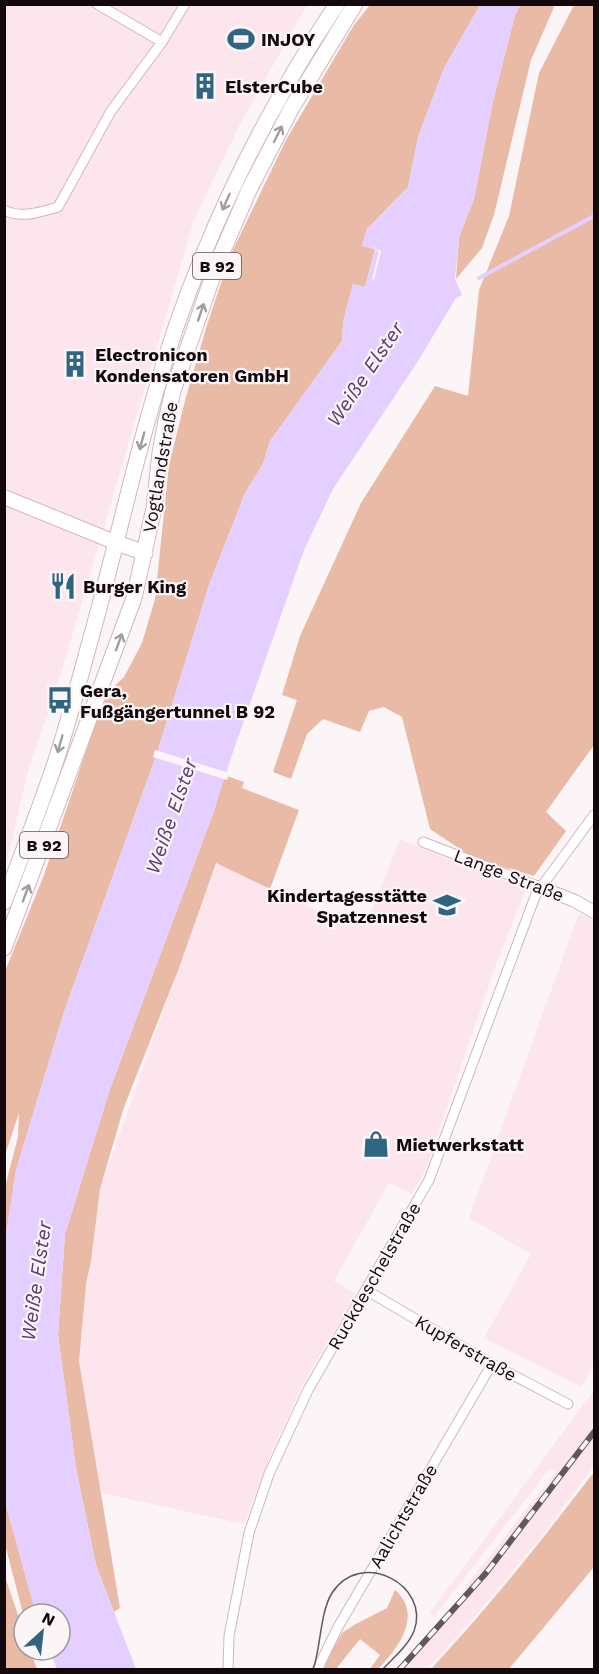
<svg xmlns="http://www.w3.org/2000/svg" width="599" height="1674" font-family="'Work Sans',sans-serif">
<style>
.built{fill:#fde5ed}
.green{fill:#e9baa6}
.water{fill:#e5cffe}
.pier{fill:#fbf5f7}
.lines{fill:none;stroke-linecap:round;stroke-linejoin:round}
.stream{stroke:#e5cffe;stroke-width:4}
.minor-casing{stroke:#d4b5c0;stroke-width:11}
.tertiary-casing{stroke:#d4b5c0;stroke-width:14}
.secondary-casing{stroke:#d4b5c0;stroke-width:16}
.primary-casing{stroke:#d4b5c0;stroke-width:17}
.minor{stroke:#fff;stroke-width:9}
.tertiary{stroke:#fff;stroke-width:12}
.secondary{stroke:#fff;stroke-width:14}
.primary{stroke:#fff;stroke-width:15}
.tram{stroke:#60585a;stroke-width:1.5}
.rail-casing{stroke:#60585a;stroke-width:6}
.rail{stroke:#fbf5f7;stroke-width:4;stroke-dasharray:11;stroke-linecap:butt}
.oneway{stroke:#a19d9e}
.labels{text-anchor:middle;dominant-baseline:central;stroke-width:4.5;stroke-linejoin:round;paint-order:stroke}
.shield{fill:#fbf5f7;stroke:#595052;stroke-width:1.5}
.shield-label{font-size:16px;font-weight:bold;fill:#13090c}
.poi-label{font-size:18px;font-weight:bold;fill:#13090c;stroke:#fbf5f7;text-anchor:start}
.street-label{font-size:18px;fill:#13090c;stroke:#fbf5f7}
.water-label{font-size:20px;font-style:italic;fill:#593b75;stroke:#fbf5f7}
</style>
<rect width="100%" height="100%" fill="#fbf5f7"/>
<g class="built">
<polygon points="5,5 307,5 239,126 194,220 60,677 28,771 5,868"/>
<polygon points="400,839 526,889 494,970 426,1169 412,1194 389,1183 334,1281 356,1294 304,1382 271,1454 244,1524 101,1493 79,1361 86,1284 91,1261 100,1189 216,863 348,925 368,920"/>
<polygon points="579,913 594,921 594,1364 582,1387 484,1338 531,1254 469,1218"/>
<polygon points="594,1390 594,1466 541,1537 473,1619 427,1669 396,1669 467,1591 464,1588 556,1472 550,1468 434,1617 430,1613"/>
</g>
<g class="green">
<polygon points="370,5 480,5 444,68 418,137 408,187 367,229 362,246 375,249 365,287 353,284 343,322 342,341 270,441 263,464 245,493 209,585 157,753 64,1012 16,1170 5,1245 5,1187 18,1137 19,1113 5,1155 5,971 44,875 95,725 110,690 124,677 142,643 155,599 169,465 186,397 207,325 230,256 286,140 354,25"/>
<polygon points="520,5 555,5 531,60 494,215 482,248 456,279 459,237 474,199 493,101 515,15"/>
<polygon points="574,5 594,5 594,745 546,812 566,831 534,876 472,857 430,829 402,717 384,707 369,711 360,732 323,719 307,734 291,779 273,772 297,700 282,695 300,636 361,503 435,386 468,396 479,290 509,216 539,73"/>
<polygon points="224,775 244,782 242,788 299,810 270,889 216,863 179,968 124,1107 100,1189 91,1261 86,1284 79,1361 120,1608 114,1612 96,1565 76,1468 58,1335 65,1234 109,1092 214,811"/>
<path d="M594,1472v95l-85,102h-78c58,-62 111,-129 163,-197z"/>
<polygon points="4,1498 36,1614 24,1614 24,1616 21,1606 5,1544"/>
<polygon points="4,1574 24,1632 24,1650 30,1650 37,1669 5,1669"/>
<path d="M395,1590c29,25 2,60 -17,79h-8l10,-14 -20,-16 -24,30h-12l6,-15 12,-21 12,-8 33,-17z"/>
</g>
<polygon class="water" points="480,5 520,5 515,15 493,101 474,199 459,237 455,279 462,295 456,298 418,361 333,489 304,550 232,755 214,811 109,1092 65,1234 58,1335 76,1468 96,1565 136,1669 57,1669 49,1650 60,1650 60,1614 36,1614 4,1498 4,1245 16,1170 64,1012 157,753 209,585 245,493 263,464 270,441 342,341 343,322 353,284 365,287 375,250 379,251 372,279 374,280 381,251 375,249 375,246 373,249 362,246 367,229 408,187 418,137 444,68"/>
<polygon class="pier" points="155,750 229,773 227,780 153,757"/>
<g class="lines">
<polyline class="stream" points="479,278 594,216"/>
<defs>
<g id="minor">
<polyline points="97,4 162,42"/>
<path d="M4,210c17,9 37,2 54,-3l53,-96 51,-69 23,-38"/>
<polyline points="423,842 540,887"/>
<polyline points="366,1290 492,1364 568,1404"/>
<polyline points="228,1670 229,1636 249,1533 269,1474 308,1390 429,1180 536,894 594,815"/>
<polyline points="317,1670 338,1627 492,1364"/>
</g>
<polyline id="tertiary" points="540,887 575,901 594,912"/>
<polyline id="secondary" points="4,497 117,543"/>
<g id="primary">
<polyline points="117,543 145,553"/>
<path d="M4,902c16,-42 32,-84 47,-127 15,-42 26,-87 38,-130 30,-107 52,-216 88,-321 40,-114 93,-220 160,-320"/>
<polyline points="4,948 134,598 154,508 160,453 166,421 173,391 217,264 249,190 291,109 355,4"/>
</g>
</defs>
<use href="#minor" class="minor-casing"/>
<use href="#tertiary" class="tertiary-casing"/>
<use href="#secondary" class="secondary-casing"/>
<use href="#primary" class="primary-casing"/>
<use href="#minor" class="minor"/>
<use href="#tertiary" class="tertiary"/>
<use href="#secondary" class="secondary"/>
<use href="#primary" class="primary"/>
<path class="tram" d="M313,1670c8,-23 7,-58 19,-77 29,-45 99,-8 82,38 -6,15 -21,27 -32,39"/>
<defs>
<polyline id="rail" points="399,1670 486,1573 594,1432"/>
</defs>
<use href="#rail" class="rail-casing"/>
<use href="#rail" class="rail"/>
</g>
<defs><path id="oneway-shaft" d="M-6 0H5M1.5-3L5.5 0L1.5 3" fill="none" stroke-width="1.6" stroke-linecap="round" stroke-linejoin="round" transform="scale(1.5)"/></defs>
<g class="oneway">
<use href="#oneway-shaft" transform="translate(278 134) rotate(-63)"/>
<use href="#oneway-shaft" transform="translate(226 202) rotate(114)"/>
<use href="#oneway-shaft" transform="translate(201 312) rotate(-71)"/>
<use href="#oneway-shaft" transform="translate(142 441) rotate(105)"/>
<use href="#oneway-shaft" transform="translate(119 642) rotate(-70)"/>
<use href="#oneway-shaft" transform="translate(60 744) rotate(106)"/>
<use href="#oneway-shaft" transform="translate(26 893) rotate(-69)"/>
</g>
<defs>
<symbol id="stadium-bare" viewBox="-9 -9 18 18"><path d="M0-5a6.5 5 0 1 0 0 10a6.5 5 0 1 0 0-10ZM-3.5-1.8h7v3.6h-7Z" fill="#2f6580" stroke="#fbf5f7" stroke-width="2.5" paint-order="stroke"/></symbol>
<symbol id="building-bare" viewBox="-9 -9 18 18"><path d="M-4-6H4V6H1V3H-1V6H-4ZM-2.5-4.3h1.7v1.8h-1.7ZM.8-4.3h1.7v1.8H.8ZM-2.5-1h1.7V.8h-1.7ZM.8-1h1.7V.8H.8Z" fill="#2f6580" stroke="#fbf5f7" stroke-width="2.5" paint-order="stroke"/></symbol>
<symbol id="restaurant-bare" viewBox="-9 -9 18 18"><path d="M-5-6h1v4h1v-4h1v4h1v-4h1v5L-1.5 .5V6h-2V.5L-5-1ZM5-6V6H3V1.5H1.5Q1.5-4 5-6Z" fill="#2f6580" stroke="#fbf5f7" stroke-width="2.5" paint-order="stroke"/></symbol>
<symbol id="bus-bare" viewBox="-9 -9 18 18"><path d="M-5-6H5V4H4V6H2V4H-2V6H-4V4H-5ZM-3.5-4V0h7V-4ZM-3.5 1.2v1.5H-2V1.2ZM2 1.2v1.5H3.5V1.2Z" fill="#2f6580" stroke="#fbf5f7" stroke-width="2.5" paint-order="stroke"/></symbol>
<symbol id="school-bare" viewBox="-9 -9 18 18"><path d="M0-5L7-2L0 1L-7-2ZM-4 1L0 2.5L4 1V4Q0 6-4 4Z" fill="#2f6580" stroke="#fbf5f7" stroke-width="2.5" paint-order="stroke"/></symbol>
<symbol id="shop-bare" viewBox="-9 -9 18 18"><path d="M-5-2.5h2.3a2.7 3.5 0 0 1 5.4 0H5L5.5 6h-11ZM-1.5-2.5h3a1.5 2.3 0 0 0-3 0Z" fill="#2f6580" stroke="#fbf5f7" stroke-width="2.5" paint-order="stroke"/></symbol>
</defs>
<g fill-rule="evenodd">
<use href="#stadium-bare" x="222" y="20" width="38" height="38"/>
<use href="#building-bare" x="186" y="67" width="38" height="38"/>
<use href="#building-bare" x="56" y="345" width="38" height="38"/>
<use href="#restaurant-bare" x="44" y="567" width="38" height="38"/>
<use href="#bus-bare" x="41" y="681" width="38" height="38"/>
<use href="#school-bare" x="428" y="886" width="38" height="38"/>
<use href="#shop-bare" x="357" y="1125" width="38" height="38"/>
</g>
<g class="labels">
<g class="shield">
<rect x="193" y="253" width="48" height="26" rx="4.5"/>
<rect x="20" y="832" width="48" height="26" rx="4.5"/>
</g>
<g class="shield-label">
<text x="217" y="266">B 92</text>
<text x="44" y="845">B 92</text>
</g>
<g class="poi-label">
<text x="261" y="39">INJOY</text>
<text x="225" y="86">ElsterCube</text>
<text x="95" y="354">Electronicon<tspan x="95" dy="21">Kondensatoren GmbH</tspan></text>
<text x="83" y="586">Burger King</text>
<text x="80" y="690">Gera,<tspan x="80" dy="21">Fußgängertunnel B 92</tspan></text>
<text x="427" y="895" text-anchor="end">Kindertagesstätte<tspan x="427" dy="21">Spatzennest</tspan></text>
<text x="396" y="1144">Mietwerkstatt</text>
</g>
<g class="street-label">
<text transform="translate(160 467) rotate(-80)">Vogtlandstraße</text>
<text transform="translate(509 875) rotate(21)">Lange Straße</text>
<text transform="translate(374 1276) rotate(-60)">Ruckdeschelstraße</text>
<text transform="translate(466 1348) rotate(30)">Kupferstraße</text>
<text transform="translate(403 1516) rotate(-60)">Aalichtstraße</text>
</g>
<g class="water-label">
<text transform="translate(365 374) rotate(-56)">Weiße Elster</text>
<text transform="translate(171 816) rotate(-71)">Weiße Elster</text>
<text transform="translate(36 1281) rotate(-82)">Weiße Elster</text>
</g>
</g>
<rect width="599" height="1674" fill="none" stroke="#13090c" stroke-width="12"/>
<g transform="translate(42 1632) rotate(27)"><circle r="28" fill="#fbf5f7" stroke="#9e9799" stroke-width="1.5"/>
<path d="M0-4.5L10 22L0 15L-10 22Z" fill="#2f6580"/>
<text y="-9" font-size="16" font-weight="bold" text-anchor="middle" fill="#13090c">N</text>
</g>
</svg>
